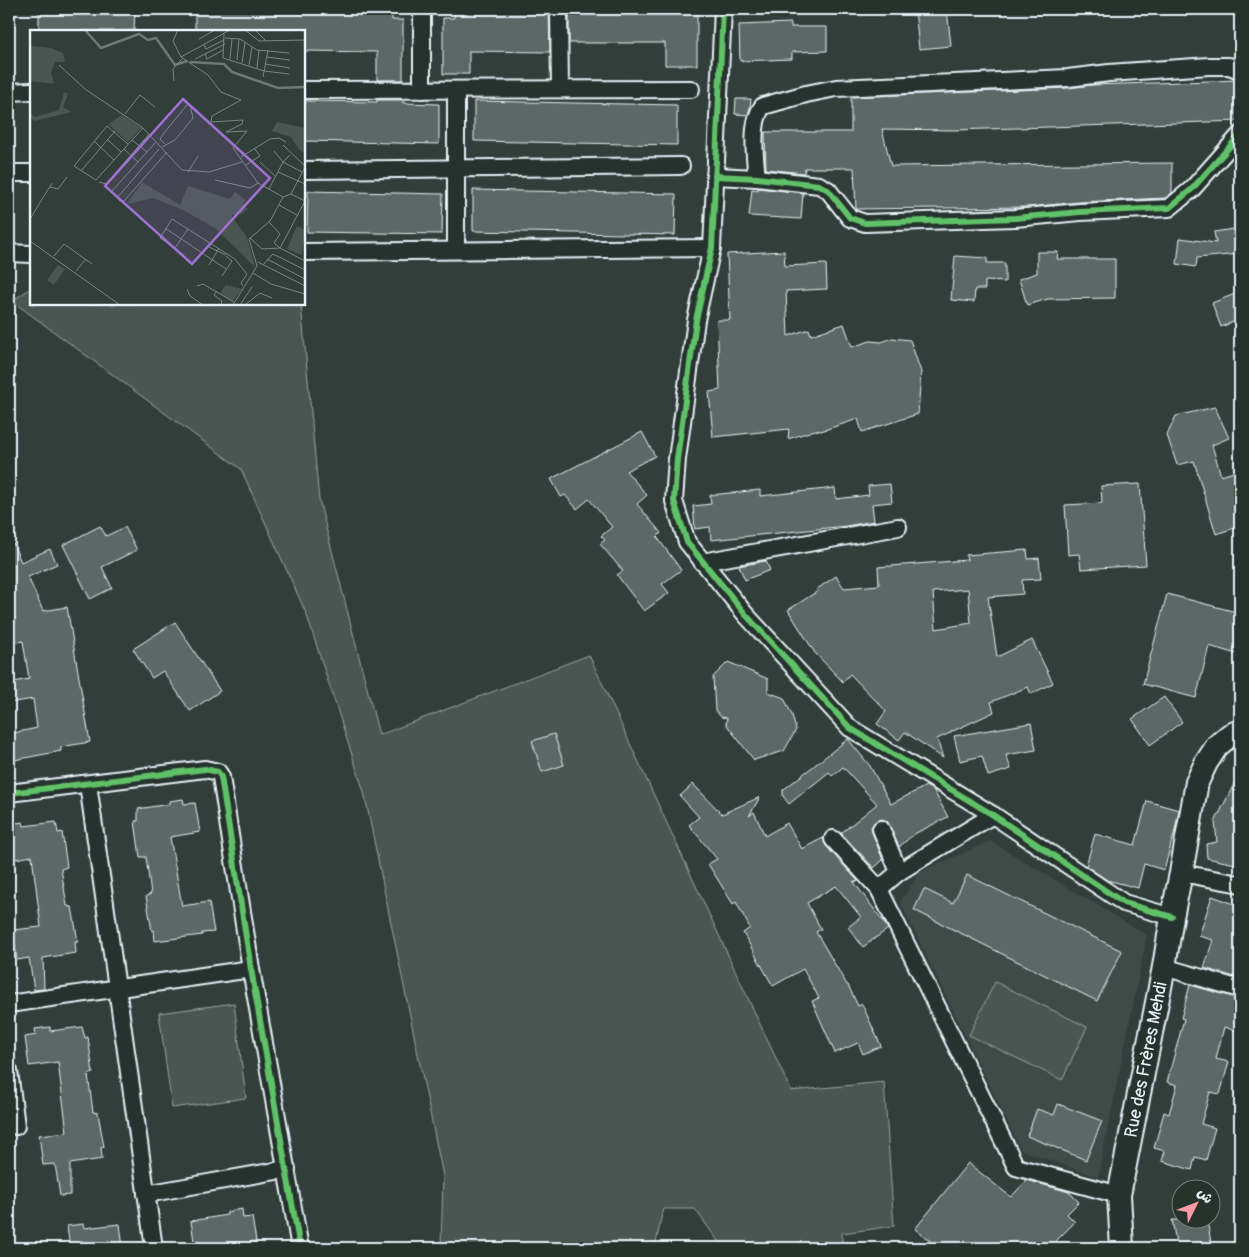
<svg xmlns="http://www.w3.org/2000/svg" width="1249" height="1257" font-family="Pangolin,'Playpen Sans Arabic',sans-serif">
<style>
.built{fill:#3f4b46}
.green{fill:#495651;stroke:#98a4a4}
.building{fill:#5c6865;stroke:#e8f1f8;fill-rule:evenodd}
.lines{fill:none;stroke-linecap:round;stroke-linejoin:round}
.street-casing{stroke:#e8f1f8;stroke-width:20}
.secondary-casing{stroke:#e8f1f8;stroke-width:26}
.street{stroke:#26332d;stroke-width:16}
.secondary{stroke:#26332d;stroke-width:22}
.cycleway-casing{stroke:#26332d;stroke-width:9}
.cycleway{stroke:#61c268;stroke-width:6}
.labels{text-anchor:middle;dominant-baseline:central;stroke-width:4;stroke-linejoin:round;paint-order:stroke}
.street-label{font-size:18px;fill:#e8f1f8;stroke:#26332d}
.inset-river{fill:none;stroke:#6d7978;stroke-width:2.5}
.inset-road{fill:none;stroke:#7b8685;stroke-width:1}
.view{fill:#a171d3;fill-opacity:0.15;stroke:#a171d3;stroke-width:2.5}
.inset-edge{fill:none;stroke:#e8f1f8;stroke-width:2.5}
</style>
<rect width="100%" height="100%" fill="#323e39"/>
<filter id="ink" filterUnits="userSpaceOnUse"><feTurbulence type="fractalNoise" baseFrequency=".02" numOctaves="2"/><feDisplacementMap in="SourceGraphic" scale="10" xChannelSelector="R" yChannelSelector="G"/><feConvolveMatrix kernelMatrix="1 2 1 2 8 2 1 2 1" color-interpolation-filters="sRGB"/></filter>
<g filter="url(#ink)">
<polygon class="built" points="990,841 1147,935 1098,1177 1021,1150 900,902 920,872"/>
<g class="green">
<polygon points="31,288 31,304 301,304 319,500 379,735 589,655 791,1091 884,1082 894,1226 842,1233 842,1248 723,1248 695,1209 663,1209 655,1248 441,1248 443,1176 364,792 306,613 241,469 12,301"/>
<polygon points="995,982 1087,1027 1062,1080 969,1035"/>
<polygon points="234,1003 246,1098 172,1108 159,1013"/>
</g>
<g class="building">
<polygon points="39,9 135,9 134,31 39,31"/>
<polygon points="195,9 392,9 392,20 403,20 403,80 377,80 377,52 304,51 304,31 195,31"/>
<polygon points="454,9 549,9 550,52 469,51 469,74 443,74 443,18 454,18"/>
<polygon points="569,9 697,9 697,65 665,65 665,43 569,43"/>
<polygon points="915,9 947,9 951,46 919,49"/>
<polygon points="791,23 791,27 827,27 827,51 792,52 792,59 740,61 739,25"/>
<polygon points="1240,80 1240,121 954,130 882,129 891,166 1172,163 1172,193 1165,198 1079,202 1028,207 856,209 854,168 805,168 804,173 766,169 765,132 851,132 851,97 1068,88 1093,85"/>
<polygon points="736,99 751,99 750,108 748,115 735,114"/>
<polygon points="377,100 403,100 403,103 439,104 439,144 304,141 305,101 377,102"/>
<polygon points="474,101 677,105 677,145 474,141"/>
<polygon points="758,188 803,193 801,219 749,216 752,189 758,190"/>
<polygon points="473,190 676,194 675,235 473,231"/>
<polygon points="308,191 443,194 442,234 307,232"/>
<polygon points="1240,228 1240,254 1197,258 1196,267 1177,264 1180,238 1216,243 1214,232"/>
<polygon points="784,251 785,266 826,264 827,289 786,291 788,336 809,329 811,335 844,324 852,347 870,341 882,342 892,338 910,340 921,372 918,414 862,432 858,419 821,431 815,430 788,439 789,429 713,437 709,392 720,390 717,320 730,320 727,254"/>
<polygon points="1037,252 1058,252 1057,259 1115,259 1115,298 1048,299 1027,305 1019,279 1037,273"/>
<polygon points="955,256 987,258 987,263 1005,263 1005,282 985,281 985,289 975,289 974,302 951,300"/>
<polygon points="1240,292 1240,319 1221,327 1212,303"/>
<polygon points="1215,407 1229,438 1212,445 1221,476 1240,470 1240,526 1216,534 1194,461 1177,465 1167,435 1176,416"/>
<polygon points="642,432 655,456 626,471 647,495 637,504 661,533 657,537 681,570 662,584 669,593 644,611 617,575 623,571 600,544 605,540 601,536 612,527 589,499 577,509 565,495 561,497 551,479"/>
<polygon points="890,484 892,502 872,504 874,521 846,526 711,540 710,527 695,529 693,506 711,504 710,495 760,490 760,496 835,488 836,499 869,495 868,486"/>
<polygon points="1140,484 1146,565 1081,569 1079,554 1068,555 1065,505 1102,503 1101,486"/>
<polygon points="100,526 106,536 125,527 137,550 102,567 112,588 90,599 63,545"/>
<polygon points="9,534 21,562 50,549 57,564 28,577 43,611 67,607 90,742 61,747 61,751 9,761 9,734 37,728 33,699 9,703 9,683 29,679 23,641 9,644"/>
<path d="M1027,550l1,9 11,-1 2,21 -19,1 1,14 -35,3 9,60 35,-17 21,43 -22,11 -3,-7 -37,15 3,10 -41,19 -1,-1 -2,3 -13,6 6,19 -38,-26 -6,8 -22,-16 9,-13 -36,-37 -7,8 -28,-29 -27,-43 30,-19 -1,-2 19,-13 8,12 35,-3 -1,-18 89,-7 -1,-5zM968,589l3,34 -35,6 -3,-37z"/>
<polygon points="766,561 770,570 745,580 739,566"/>
<polygon points="1167,594 1240,613 1240,655 1209,646 1196,698 1143,684"/>
<polygon points="175,622 220,691 190,711 163,671 152,678 133,649"/>
<polygon points="728,662 768,679 768,692 784,698 792,715 796,730 784,751 754,760 726,724 727,718 721,717 715,710 713,677"/>
<polygon points="1164,697 1182,722 1150,745 1132,719"/>
<polygon points="1031,723 1036,750 1006,755 1011,769 988,776 982,756 960,761 954,736"/>
<polygon points="554,734 564,765 542,772 532,741"/>
<polygon points="848,739 870,766 891,804 926,786 934,791 948,817 914,834 899,847 887,821 883,819 877,820 871,827 872,832 883,860 874,868 841,833 877,804 843,767 832,776 829,772 789,804 783,796 783,790"/>
<polygon points="1240,772 1240,865 1207,858 1206,844 1217,842 1215,822"/>
<polygon points="693,784 722,814 760,797 749,816 754,812 765,836 787,823 802,849 823,838 826,846 858,881 857,882 853,881 883,921 888,929 863,947 848,927 861,917 836,886 807,903 821,929 816,932 847,985 848,985 858,1006 862,1004 881,1046 863,1054 858,1043 835,1053 812,1001 819,998 803,969 773,986 743,933 750,928 736,902 733,904 708,864 717,859 689,825 699,817 680,796"/>
<polygon points="183,799 184,804 195,803 200,832 170,837 182,906 209,902 214,932 202,933 202,935 155,941 154,930 152,931 146,896 151,894 146,857 140,857 135,821 138,821 138,809 169,804 169,801"/>
<polygon points="1147,801 1179,810 1175,830 1164,870 1144,864 1138,888 1107,880 1086,866 1095,834 1135,845"/>
<polygon points="23,822 24,826 56,822 58,833 62,832 67,867 61,869 67,906 72,907 78,942 75,942 76,953 43,958 44,989 34,990 29,958 17,960 13,930 41,927 32,856 9,860 9,824"/>
<polygon points="967,875 1122,951 1097,1001 914,910 924,889 953,903"/>
<polygon points="1212,896 1240,906 1240,962 1235,977 1204,968 1213,940 1199,936"/>
<polygon points="1190,985 1240,999 1240,1014 1236,1031 1224,1027 1216,1059 1229,1062 1220,1094 1210,1092 1201,1124 1215,1128 1206,1160 1195,1157 1192,1170 1162,1161 1165,1151 1154,1148 1164,1112 1169,1114 1177,1085 1167,1082 1184,1019 1181,1018"/>
<polygon points="50,1027 50,1031 82,1027 85,1038 88,1037 93,1073 88,1075 93,1112 98,1113 104,1147 101,1147 102,1159 70,1164 70,1195 60,1196 55,1164 43,1165 39,1135 67,1132 58,1062 29,1066 25,1037 36,1035 35,1029"/>
<polygon points="1058,1104 1102,1121 1086,1160 1027,1136 1037,1109 1054,1115"/>
<polygon points="968,1163 1011,1197 1027,1180 1069,1192 1079,1202 1067,1214 1075,1222 1049,1248 939,1248 915,1229"/>
<polygon points="242,1209 243,1218 252,1217 256,1241 232,1245 229,1248 195,1248 191,1221 227,1215 227,1212"/>
<polygon points="1172,1220 1207,1220 1212,1248 1177,1248"/>
<polygon points="83,1224 84,1228 120,1224 123,1248 70,1248 67,1226"/>
</g>
<g class="lines">
<defs>
<g id="street">
<polyline points="559,9 560,89"/>
<polyline points="723,9 712,248 696,320 677,459 674,501 687,542 746,615 850,728 993,815 1124,903 1172,917"/>
<polyline points="304,90 691,89"/>
<polyline points="422,90 422,9"/>
<polyline points="9,92 31,91"/>
<polyline points="304,170 681,166"/>
<polyline points="9,173 31,173"/>
<polyline points="715,176 757,178 819,185 828,190 850,218 865,223 1015,218 1080,212 1169,208 1192,189 1240,135"/>
<path d="M757,178c-2,-19 -7,-57 6,-72l43,-12 30,-6 232,-10 41,-5 100,-7h20l11,4"/>
<polyline points="456,250 456,90"/>
<polyline points="304,252 712,248"/>
<polyline points="9,253 31,254"/>
<polyline points="702,562 898,527"/>
<polyline points="88,784 154,1248"/>
<polyline points="9,793 205,769 218,772 221,777 251,969 300,1248"/>
<polyline points="881,829 899,872"/>
<polyline points="833,839 879,889 1016,1167 1119,1195"/>
<polyline points="1181,873 1240,884"/>
<polyline points="879,889 899,872 993,815"/>
<polyline points="1164,967 1240,989"/>
<polyline points="9,1004 251,969"/>
<polyline points="9,1071 16,1126"/>
<polyline points="146,1194 287,1169"/>
</g>
<g id="secondary">
<path id="s1" d="M1122,1248l-3,-53 45,-228 8,-50 9,-44 16,-91 9,-19 11,-17 13,-11 10,-4"/>
</g>
</defs>
<use href="#street" class="street-casing"/>
<use href="#secondary" class="secondary-casing"/>
<use href="#street" class="street"/>
<use href="#secondary" class="secondary"/>
<defs>
<g id="cycleway">
<polyline points="723,9 712,248 696,320 677,459 674,501 687,542 746,615 850,728 993,815 1124,903 1172,917"/>
<polyline points="715,176 757,178 819,185 828,190 850,218 865,223 1015,218 1080,212 1169,208 1192,189 1240,135"/>
<polyline points="9,793 205,769 218,772 221,777 251,969 300,1248"/>
</g>
</defs>
<use href="#cycleway" class="cycleway-casing"/>
<use href="#cycleway" class="cycleway"/>
</g>
</g>
<g class="labels">
<g class="street-label">
<text stroke="none"><textPath href="#s1" startOffset="191">Rue des Frères Mehdi</textPath></text>
</g>
</g>
<g transform="translate(30 30)">
<rect width="275" height="275" fill="#323e39"/>
<path d="M0,16l21,2 12,5 2,9h-10l-4,10 3,12 -24,-3zM34,62l4,2 -5,13 9,5 -38,9 -4,-4 1,-3 4,3 24,-7zM92,85l19,13 -13,14 -20,-18zM247,92l28,6v24l-5,-1 -9,-14 -19,-6zM112,152l38,23 8,-19 42,13 5,-7 11,8 -3,4 5,5 -6,5 -11,1 16,22 8,30 -40,-39 -32,-18 -30,-12 -26,6zM267,196l8,4 -3,25 -15,-6zM28,235l7,4 -11,16 -7,-5zM196,255l16,4 -9,12 -13,-8z" fill="#495651"/>
<path class="inset-river" d="M55,0l16,18 38,-14 9,6 8,-2 19,27 12,-4M160,32l34,2 8,8 46,16 27,-1"/>
<path class="inset-road" d="M148,0l-5,11 8,16 27,18 13,17 20,8 -29,16 -1,6 32,-2 -1,4 -16,8 21,-1 -14,17 25,35 25,14 8,-3 14,7M215,0l14,11 46,-1M225,0l11,11M194,4l-1,24 41,13 25,3M195,8l15,1 17,11 32,3M169,9l16,-9M174,15l2,4 18,-9M175,24l2,5 16,-9M151,27l49,-27M237,27l23,3M165,29l30,-15M200,29l2,-20M207,30l2,-21M212,33l3,-21M235,34l25,4M29,35l26,24 58,39 39,42 27,2 33,-10M219,35l3,-18M227,38l2,-18M233,47l5,-27M144,51l-1,-12 9,-10M95,84l15,-19 15,12M78,110l13,12M102,110l15,12M64,111l20,19M125,113l-43,48 8,10h4l43,-49M98,114l-21,-18 -33,40 22,14 47,-52M253,115l22,21M132,117l13,-7 18,-22 -3,-13h-3l-23,28 -4,6 5,5M94,119l14,13M244,121l9,11 19,10M211,127l29,-18 9,-1 7,4M230,132l15,14M216,135l14,-9 -6,-8M51,141l34,-40M158,142l10,-16M248,142l27,12M185,150l35,8 8,-5M69,152l7,2 43,-50M20,157l8,2 9,-12M239,159l14,-27 7,-7M261,164l14,-27M87,168l42,-49M249,175l18,10M0,189l22,-36M239,192l11,12 -6,9 6,5M135,198l61,41M220,208l12,11 18,-1 25,-47M0,211l90,64M179,217l17,8M145,218l13,-19M250,218l25,13M154,225l-24,-17 12,-19 63,40 12,15 -6,9 2,3M24,226l10,-12 28,20M237,229l38,20M228,232l47,24M179,235l10,-17M233,235l10,-11 32,16M46,241l10,-12M223,243l18,11 34,10M192,246l10,-15 -6,-5M167,256l6,-2 31,18M157,259l3,7 13,9M187,261l-3,4 8,6 -1,4M203,275l24,-39 -8,-27 21,-18 13,-24M210,275l12,-18M215,275l15,-12 12,5"/>
<path class="view" d="M153,69l87,79 -78,86 -87,-78z"/>
<rect width="275" height="275" class="inset-edge"/>
</g>
<rect width="1249" height="1257" fill="none" stroke="#26332d" stroke-width="30"/>
<rect x="15" y="15" width="1219" height="1227" fill="none" stroke="#e8f1f8" stroke-width="2" filter="url(#ink)"/>
<g transform="translate(1196 1204) rotate(48)"><circle r="24" fill="#26332d" stroke="#747f7e"/>
<path d="M0-4L9 19L0 12L-9 19Z" fill="#ff9aa2"/>
<text y="-8" font-size="14" font-weight="bold" text-anchor="middle" fill="#e8f1f8">ش</text>
</g>
</svg>
